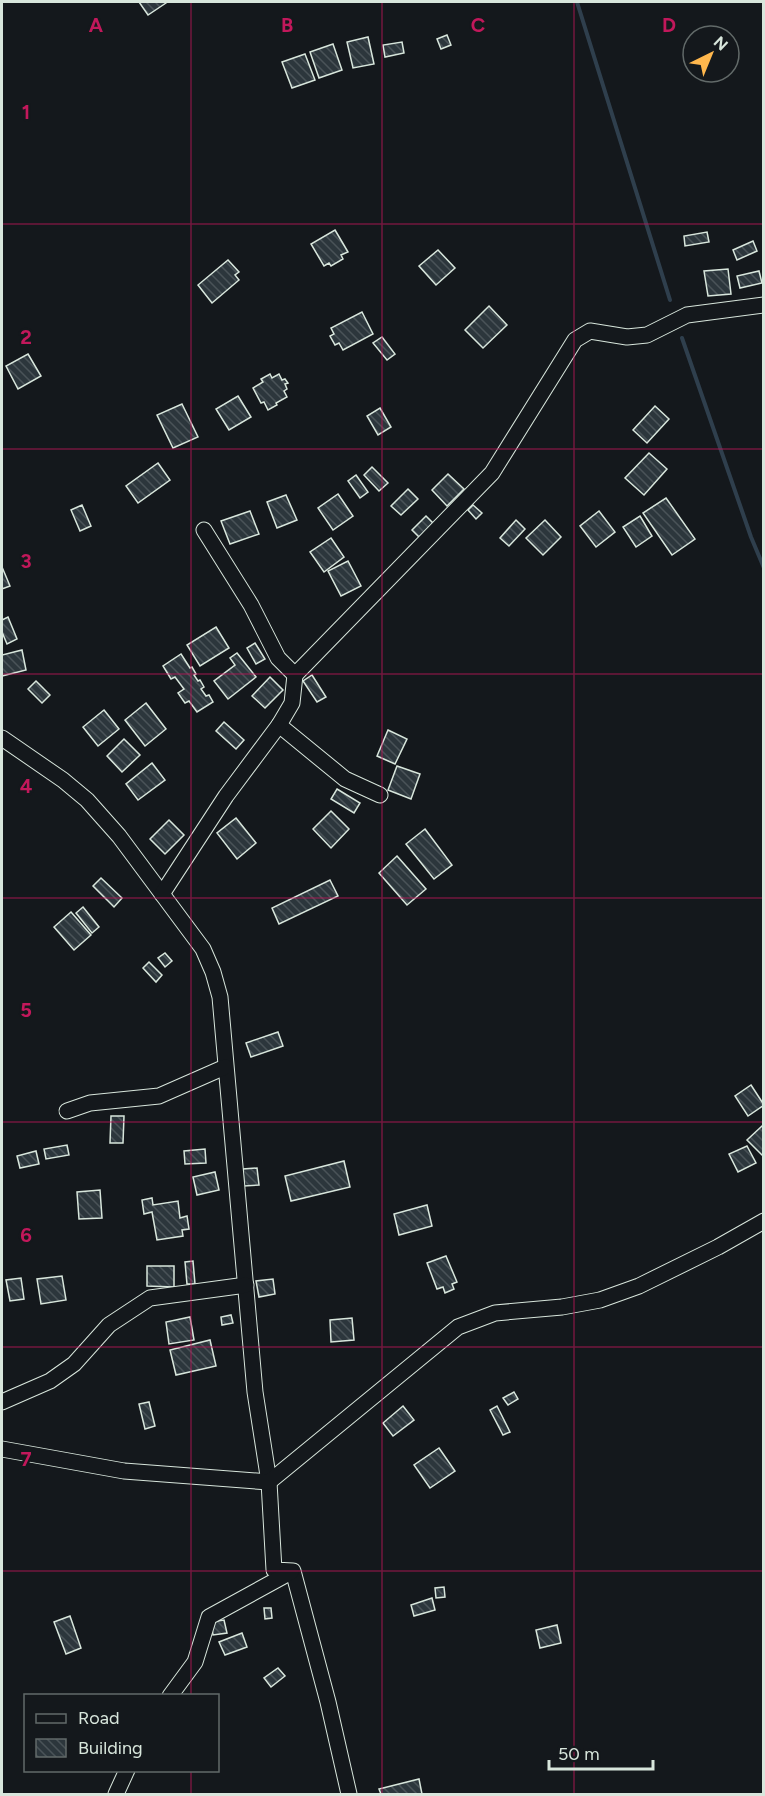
<svg xmlns="http://www.w3.org/2000/svg" width="765" height="1796" font-family="Figtree,sans-serif">
<style>
.lines{fill:none;stroke-linecap:round;stroke-linejoin:round}
.stream{stroke:#2f3f4d;stroke-width:4}
.building{fill:url(#building-back-hatch);stroke:#d8e6dc;stroke-width:1.5}
.minor-casing{stroke:#d8e6dc;stroke-width:17}
.minor{stroke:#14181c;stroke-width:15}
.grid{fill:none;stroke:#c2185b;stroke-width:1.5;stroke-opacity:0.55}
.grid-label{font-size:20px;text-anchor:middle;font-weight:bold;fill:#c2185b;stroke:#14181c;stroke-width:4.5;stroke-linejoin:round;paint-order:stroke}
</style>
<defs>
<pattern id="building-back-hatch" width="6" height="6" patternUnits="userSpaceOnUse" patternTransform="scale(1.5)"><rect width="6" height="6" fill="#2c363c"/><path d="M-1 5l2 2M0 0l6 6M5-1l2 2" fill="none" stroke="#4a5358"/></pattern>
</defs>
<rect width="100%" height="100%" fill="#14181c"/>
<g class="lines">
<g class="stream">
<polyline points="577,2 670,300"/>
<polyline points="682,338 751,537 764,568"/>
</g>
</g>
<g class="building">
<polygon points="139,2 165,2 166,3 148,15"/>
<polygon points="447,35 451,45 441,49 437,39"/>
<polygon points="368,37 374,64 353,68 347,42"/>
<polygon points="402,42 404,53 385,57 383,45"/>
<polygon points="333,44 342,70 319,78 310,52"/>
<polygon points="305,54 315,80 292,88 282,62"/>
<polygon points="335,230 348,252 341,255 343,259 331,266 329,263 324,266 311,244"/>
<polygon points="707,232 709,242 685,246 684,236"/>
<polygon points="753,241 757,251 737,260 733,250"/>
<polygon points="438,250 455,268 436,285 419,266"/>
<polygon points="228,260 239,272 235,275 239,280 212,303 198,285"/>
<polygon points="728,269 731,294 708,296 704,271"/>
<polygon points="759,271 762,283 740,288 737,276"/>
<polygon points="489,306 507,325 483,348 465,330"/>
<polygon points="362,312 373,334 343,350 339,343 335,345 330,336 334,334 331,328"/>
<polygon points="382,337 395,354 387,360 373,343"/>
<polygon points="28,354 41,376 18,389 6,366"/>
<polygon points="270,374 272,378 279,374 282,380 285,379 288,383 285,384 287,389 284,391 287,397 276,403 277,405 268,410 264,402 261,403 253,388 263,382 261,379"/>
<polygon points="238,396 251,417 229,430 216,409"/>
<polygon points="182,404 198,437 173,448 157,415"/>
<polygon points="655,406 669,419 647,443 633,430"/>
<polygon points="380,408 391,427 378,435 367,416"/>
<polygon points="649,453 667,469 644,495 625,478"/>
<polygon points="158,463 170,480 138,503 126,486"/>
<polygon points="372,467 388,483 379,491 364,475"/>
<polygon points="448,474 464,489 447,506 432,490"/>
<polygon points="356,475 368,492 360,498 348,481"/>
<polygon points="408,489 418,499 401,515 391,506"/>
<polygon points="338,494 353,516 333,530 318,508"/>
<polygon points="286,495 297,520 277,528 267,502"/>
<polygon points="666,498 695,539 672,555 643,513"/>
<polygon points="82,505 91,526 80,531 71,510"/>
<polygon points="473,505 482,513 476,519 468,510"/>
<polygon points="250,511 259,534 230,544 221,521"/>
<polygon points="599,511 615,532 596,547 580,526"/>
<polygon points="426,516 436,526 422,540 412,530"/>
<polygon points="640,516 652,536 636,547 623,527"/>
<polygon points="516,520 525,529 509,546 500,538"/>
<polygon points="545,520 561,537 543,555 526,538"/>
<polygon points="331,538 344,557 324,572 310,552"/>
<polygon points="348,561 361,586 341,596 328,571"/>
<polygon points="2,567 10,586 2,589"/>
<polygon points="8,617 17,639 7,644 2,632 2,620"/>
<polygon points="216,627 229,648 200,666 187,645"/>
<polygon points="255,643 265,659 256,664 247,648"/>
<polygon points="22,650 26,670 2,676 2,655"/>
<polygon points="237,653 256,677 228,699 214,681 235,665 230,658"/>
<polygon points="181,654 190,668 192,667 196,674 194,675 198,681 200,680 204,687 201,689 206,696 209,695 213,702 197,712 189,701 185,703 178,693 184,689 175,677 171,679 163,666"/>
<polygon points="312,675 326,697 317,702 303,681"/>
<polygon points="270,677 283,690 265,708 252,696"/>
<polygon points="36,681 50,695 42,703 28,689"/>
<polygon points="146,703 166,729 145,746 125,720"/>
<polygon points="104,710 119,729 98,746 83,727"/>
<polygon points="224,722 244,740 236,749 216,731"/>
<polygon points="388,730 407,739 395,764 377,756"/>
<polygon points="124,739 140,755 122,772 107,756"/>
<polygon points="152,763 165,780 138,800 126,784"/>
<polygon points="397,766 420,774 411,799 388,790"/>
<polygon points="337,789 360,803 354,813 331,799"/>
<polygon points="331,811 349,829 331,848 313,829"/>
<polygon points="236,818 256,843 237,859 217,833"/>
<polygon points="169,820 184,835 165,854 150,839"/>
<polygon points="425,829 452,865 434,879 406,844"/>
<polygon points="397,856 426,889 407,905 379,873"/>
<polygon points="101,878 122,898 114,907 93,886"/>
<polygon points="330,880 338,896 279,924 272,908"/>
<polygon points="83,907 99,927 92,933 76,913"/>
<polygon points="71,912 91,935 74,950 54,927"/>
<polygon points="165,953 172,961 165,967 158,958"/>
<polygon points="149,962 162,975 156,982 143,968"/>
<polygon points="278,1032 283,1046 251,1057 246,1043"/>
<polygon points="751,1085 764,1105 748,1116 735,1096"/>
<polygon points="111,1116 124,1116 123,1143 110,1143"/>
<polygon points="762,1126 764,1128 764,1157 747,1140"/>
<polygon points="67,1145 69,1155 46,1159 44,1149"/>
<polygon points="747,1146 756,1163 738,1172 729,1154"/>
<polygon points="205,1149 206,1163 185,1164 184,1151"/>
<polygon points="36,1151 39,1164 20,1168 17,1156"/>
<polygon points="344,1161 350,1187 291,1201 285,1176"/>
<polygon points="257,1168 259,1185 244,1186 243,1169"/>
<polygon points="215,1172 219,1190 197,1195 193,1177"/>
<polygon points="100,1190 102,1218 79,1219 77,1192"/>
<polygon points="152,1198 153,1205 178,1201 180,1218 187,1216 189,1229 182,1230 183,1236 157,1240 152,1212 144,1214 142,1200"/>
<polygon points="427,1205 432,1226 399,1235 394,1214"/>
<polygon points="446,1256 457,1282 452,1284 454,1289 445,1293 443,1287 437,1289 427,1263"/>
<polygon points="193,1261 195,1284 187,1284 185,1262"/>
<polygon points="147,1266 174,1266 174,1287 147,1286"/>
<polygon points="62,1276 66,1300 41,1304 37,1279"/>
<polygon points="21,1278 24,1299 10,1301 6,1280"/>
<polygon points="273,1279 275,1294 259,1297 256,1281"/>
<polygon points="231,1315 233,1323 222,1325 221,1317"/>
<polygon points="190,1317 194,1340 169,1344 166,1322"/>
<polygon points="352,1318 354,1340 331,1342 330,1320"/>
<polygon points="210,1340 216,1366 176,1375 170,1350"/>
<polygon points="514,1392 518,1399 508,1405 503,1398"/>
<polygon points="149,1402 155,1426 145,1429 139,1404"/>
<polygon points="403,1406 414,1420 393,1436 383,1423"/>
<polygon points="497,1406 510,1432 503,1435 490,1410"/>
<polygon points="439,1448 455,1471 430,1488 414,1465"/>
<polygon points="444,1587 445,1597 436,1598 435,1588"/>
<polygon points="432,1598 435,1610 414,1616 411,1605"/>
<polygon points="264,1608 271,1608 272,1618 265,1619"/>
<polygon points="70,1616 81,1648 66,1654 54,1622"/>
<polygon points="224,1620 227,1633 213,1635 211,1622"/>
<polygon points="557,1625 561,1643 540,1648 536,1630"/>
<polygon points="242,1633 247,1647 225,1655 219,1642"/>
<polygon points="278,1668 285,1676 271,1687 264,1678"/>
<polygon points="419,1779 422,1794 381,1794 379,1789"/>
</g>
<g class="lines">
<defs>
<g id="minor">
<polyline points="204,530 251,605 278,658 295,675 492,473 575,340 590,331 627,337 647,335 687,315 764,305"/>
<polyline points="279,725 345,779 380,795"/>
<polyline points="2,738 63,780 87,800 119,836 203,949 213,972 220,997 255,1392 269,1482 274,1570 293,1571 328,1702 349,1794"/>
<polyline points="162,894 226,796 279,725 292,703 295,675"/>
<polyline points="67,1111 90,1103 159,1096 225,1067"/>
<polyline points="2,1402 50,1381 74,1364 109,1325 150,1298 246,1285"/>
<polyline points="2,1449 124,1471 269,1482 458,1327 495,1313 562,1307 600,1300 639,1286 718,1247 764,1221"/>
<polyline points="170,1696 195,1662 209,1617 291,1572"/>
<polyline points="116,1794 127,1770"/>
</g>
</defs>
<use href="#minor" class="minor-casing"/>
<use href="#minor" class="minor"/>
</g>
<path class="grid" d="M191,2v1694M382,2v1792M574,2v1792M2,224h762M2,449h762M2,674h762M2,898h762M2,1122h762M2,1347h762M2,1571h762M191,1770v24"/>
<g class="grid-label">
<text x="96" y="32">A</text>
<text x="287" y="32">B</text>
<text x="478" y="32">C</text>
<text x="669" y="32">D</text>
<text x="26" y="119">1</text>
<text x="26" y="344">2</text>
<text x="26" y="568">3</text>
<text x="26" y="793">4</text>
<text x="26" y="1017">5</text>
<text x="26" y="1242">6</text>
<text x="26" y="1466">7</text>
</g>
<rect width="765" height="1796" fill="none" stroke="#d8e6dc" stroke-width="6"/>
<rect x="24" y="1694" width="195" height="78" fill="#14181c" stroke="#626a69" stroke-width="1.5"/>
<rect x="36" y="1714" width="30" height="9" fill="#14181c" stroke="#626a69" stroke-width="1.5"/>
<text x="78" y="1724" font-size="18" fill="#d8e6dc">Road</text>
<rect x="36" y="1739" width="30" height="18" fill="url(#building-back-hatch)" stroke="#626a69" stroke-width="1.5"/>
<text x="78" y="1754" font-size="18" fill="#d8e6dc">Building</text>
<g transform="translate(711 54) rotate(43)"><circle r="28" fill="#14181c" stroke="#626a69" stroke-width="1.5"/>
<path d="M0-4.5L10 22L0 15L-10 22Z" fill="#ffb74d"/>
<text y="-9" font-size="16" font-weight="bold" text-anchor="middle" fill="#d8e6dc">N</text>
</g>
<path d="M549 1760v9h104v-9" fill="none" stroke="#d8e6dc" stroke-width="3"/>
<text x="558" y="1760" font-size="18" fill="#d8e6dc" stroke="#14181c" stroke-width="4.5" paint-order="stroke">50 m</text>
</svg>
